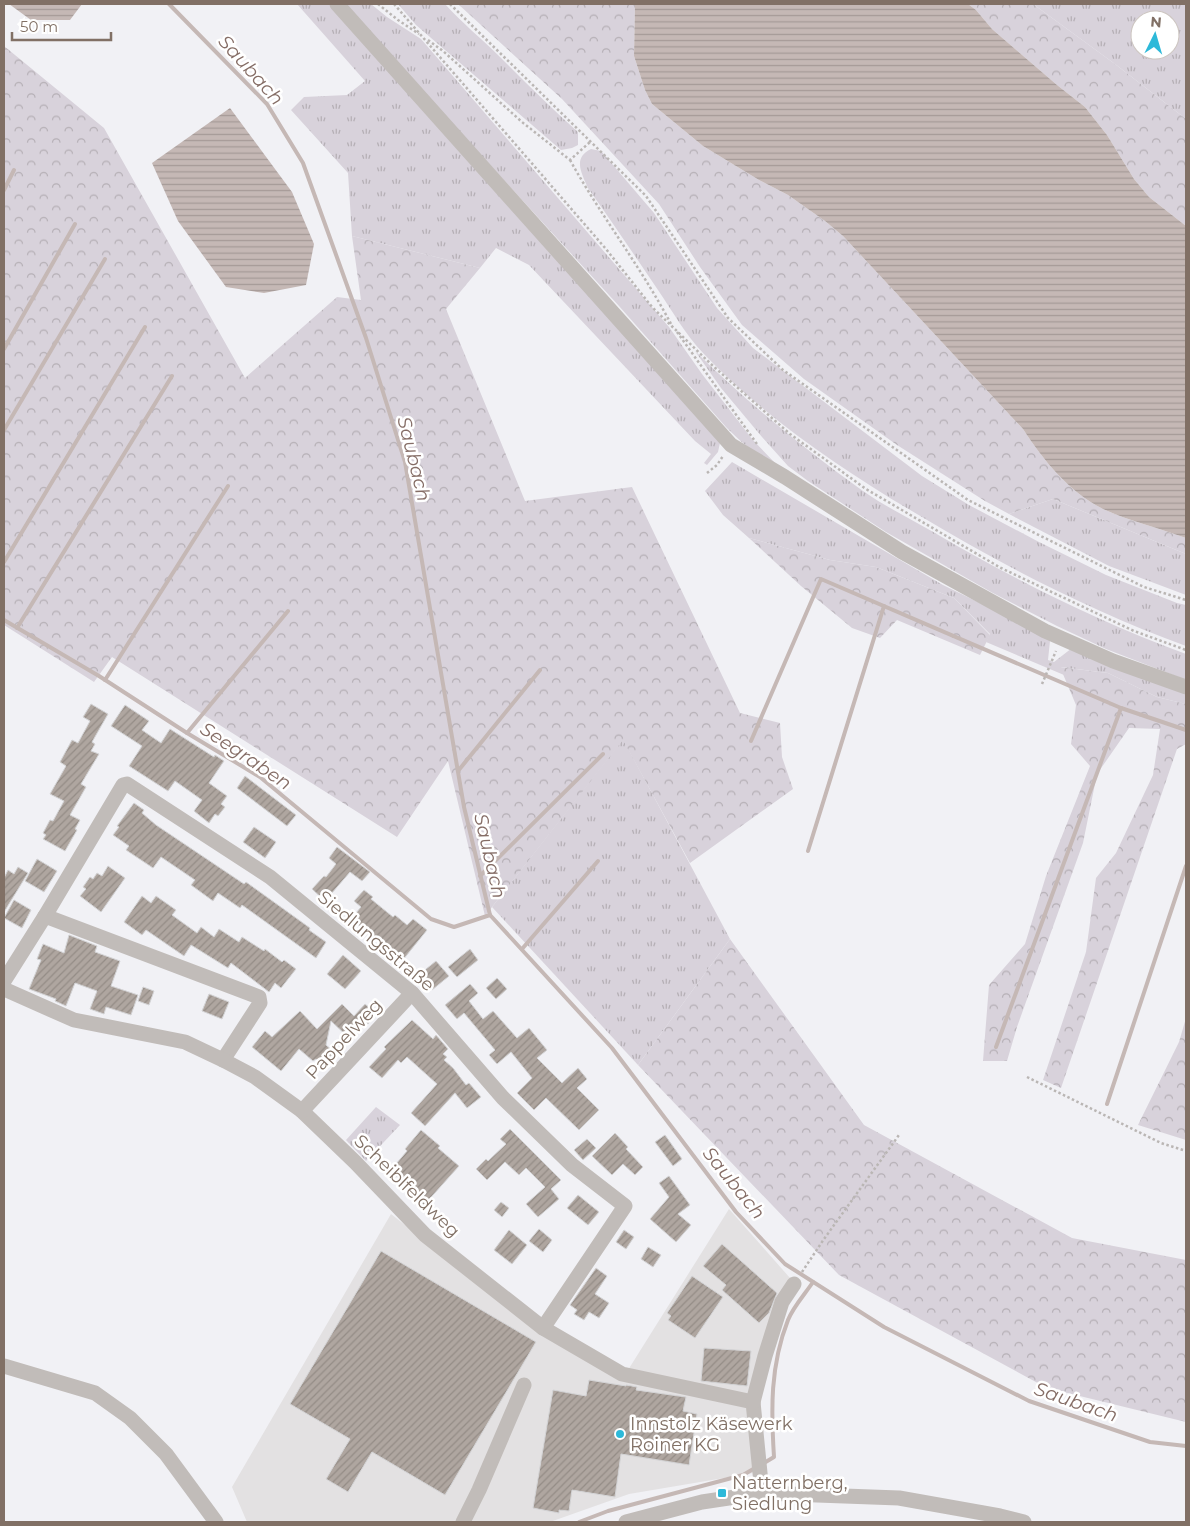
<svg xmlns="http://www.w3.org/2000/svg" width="1190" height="1526" font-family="Montserrat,sans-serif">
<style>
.built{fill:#e3e1e2}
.grass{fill:url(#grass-tufts);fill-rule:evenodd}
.forest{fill:url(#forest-crowns)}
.water{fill:url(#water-rules)}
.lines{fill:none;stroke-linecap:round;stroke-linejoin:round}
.stream{stroke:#c5b8b5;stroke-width:4}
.building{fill:url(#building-hatch);stroke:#d4d4d6}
.path{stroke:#bab6b4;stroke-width:2.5;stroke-dasharray:2.5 2.5;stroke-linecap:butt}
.minor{stroke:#c1bcb9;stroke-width:15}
.poi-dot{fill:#2db9d9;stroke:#fff;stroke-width:2}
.labels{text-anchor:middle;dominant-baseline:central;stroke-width:5;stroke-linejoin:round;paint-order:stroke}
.street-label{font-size:18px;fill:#817065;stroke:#fff}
.poi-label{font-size:18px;fill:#817065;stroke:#fff;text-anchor:start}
.water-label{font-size:19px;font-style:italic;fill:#856d66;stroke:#fff}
</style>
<defs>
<pattern id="grass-tufts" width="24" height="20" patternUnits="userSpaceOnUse" patternTransform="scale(1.25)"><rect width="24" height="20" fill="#d8d2db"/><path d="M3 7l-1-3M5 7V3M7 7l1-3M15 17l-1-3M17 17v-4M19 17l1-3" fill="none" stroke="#b5afb5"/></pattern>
<pattern id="forest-crowns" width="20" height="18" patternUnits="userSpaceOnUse" patternTransform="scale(1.25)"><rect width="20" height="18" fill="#d8d2db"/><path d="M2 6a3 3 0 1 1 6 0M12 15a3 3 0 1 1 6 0" fill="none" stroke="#b5afb5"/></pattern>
<pattern id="water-rules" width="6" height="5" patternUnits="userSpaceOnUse" patternTransform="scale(1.25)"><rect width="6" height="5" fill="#c5b8b5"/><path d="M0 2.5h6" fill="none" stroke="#a59a97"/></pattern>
<pattern id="building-hatch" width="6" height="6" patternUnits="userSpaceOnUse" patternTransform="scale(1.25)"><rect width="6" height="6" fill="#afa6a0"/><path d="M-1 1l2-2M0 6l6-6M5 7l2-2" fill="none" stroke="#948c86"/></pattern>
</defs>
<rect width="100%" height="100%" fill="#f1f1f5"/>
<polygon class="built" points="729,1209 790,1278 760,1397 765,1471 629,1494 550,1522 247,1522 232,1487 391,1214 500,1300 623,1378"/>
<g class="grass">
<polygon points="297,4 332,4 721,438 718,452 707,465 704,463 711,454 695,441 529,265 496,248 480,268 352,236 348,173 291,110 304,97 347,95 365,81"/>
<path d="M343,4h28l16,13 34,22 248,288 33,47 50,65 23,24c-20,-8 -34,-21 -49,-36l-107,-121z"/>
<path d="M398,4h47c17,19 37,35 55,53 26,26 51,51 78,75v13l-6,3 -11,2 -145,-125z"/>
<path d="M1033,4h153v115l-71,-55zM1140,20h30v30h-30z"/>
<path d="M591,149l10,2 53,62 63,95 36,40 169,128 47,29 70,37 67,33 71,28 9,2v41c-92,-34 -179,-78 -264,-129 -77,-45 -157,-99 -219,-164 -18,-19 -30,-41 -45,-63 -23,-34 -46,-68 -70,-102 -6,-14 -16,-30 3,-39z"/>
<path d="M695,351c52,51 109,98 168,140 23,16 48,28 72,42 80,47 164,89 251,121v26l-80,-31 -49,-23 -66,-34 -105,-60 -78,-51 -20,-15 -26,-29 -41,-49z"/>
<polygon points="732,462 943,585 1043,634 1050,641 1048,660 1054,662 1072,648 1186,690 1186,704 1157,697 1108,673 1061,667 1064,675 986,642 990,634 954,598 876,567 830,560 749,538 723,515 705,491"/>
<polygon points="1053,499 1186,554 1186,595 1109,566 1009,514"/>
<polygon points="623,739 730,939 638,1065 492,907"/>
<polygon points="376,1107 400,1125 366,1161 346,1140"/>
</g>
<g class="forest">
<path d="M458,4h177l-1,52 11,34 7,14 51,42 56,34 29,15 37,26 18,15 180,193c21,32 45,62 80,80 26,12 56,19 83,29v16l-133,-55 -44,15 -24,-13 -88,-56 -93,-66 -62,-54 -42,-58 -41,-63 -97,-105z"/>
<polygon points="968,4 1033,4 1115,64 1186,119 1186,226 1149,197 1134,179 1107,135 1085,107 1057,85 992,29 976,10"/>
<polygon points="4,46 104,128 245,378 337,297 361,300 352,236 480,268 446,309 525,501 632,487 740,713 780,723 782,757 793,789 690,863 623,740 485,916 448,761 397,837 112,657 94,682 4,625"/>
<polygon points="749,538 830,560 876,567 954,598 990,635 980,655 897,620 880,638 852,628 801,586"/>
<polygon points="1060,667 1108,673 1157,697 1186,704 1186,744 1177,749 1061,1088 1043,1080 1086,952 1096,878 1116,853 1153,775 1160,729 1129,728 1097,774 1083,843 1017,1027 1007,1061 983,1061 989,985 1025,944 1046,876 1090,766 1071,744 1076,705"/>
<polygon points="730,939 864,1125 1072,1238 1186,1260 1186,1422 1047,1388 839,1275 638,1065"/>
<polygon points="1186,1018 1186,1140 1138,1125 1179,1042"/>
</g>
<g class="water">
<polygon points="9,4 82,4 70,20 31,20"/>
<path d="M635,4h333l8,6 16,19 65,56 28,22 22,28 27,44 15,18 37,29v312c-27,-10 -57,-17 -83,-29 -35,-18 -59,-48 -80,-80l-180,-193 -18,-15 -37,-26 -29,-15 -56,-34 -51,-42 -7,-14 -11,-34z"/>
<polygon points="230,108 292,192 314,244 306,285 264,293 226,287 178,221 152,163"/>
</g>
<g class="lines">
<g class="stream">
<polyline points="169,4 267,104 303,163 366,338 405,462 464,807 490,915 612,1048 736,1212 785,1264 884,1327 1029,1401 1150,1442 1186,1446"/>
<polyline points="4,190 14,170"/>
<polyline points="4,349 75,224"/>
<polyline points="4,430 105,259"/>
<polyline points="4,562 145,327"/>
<polyline points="4,620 99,676 187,733 260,777 431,919 454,927 490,915"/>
<polyline points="17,628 172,376"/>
<polyline points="105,680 228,486"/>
<polyline points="187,733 288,611"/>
<polyline points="751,741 821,579 1121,708 1186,730"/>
<polyline points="458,771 540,670"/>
<polyline points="808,851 884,606"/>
<polyline points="480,876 603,754"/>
<polyline points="522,949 598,861"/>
<polyline points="996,1047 1121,708"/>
<polyline points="1107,1104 1186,866"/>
<path d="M764,1463l10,-6c-3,-47 -4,-91 14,-137 5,-13 17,-26 25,-38"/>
<polyline points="579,1522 608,1511 743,1475 755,1468"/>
</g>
</g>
<g class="building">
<polygon points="91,704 108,714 92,742 95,744 91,751 99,754 81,784 86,787 70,815 80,820 75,829 77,830 65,851 43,839 46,835 43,833 50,820 53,821 64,801 50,794 66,766 60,762 72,740 78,743 90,721 83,717"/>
<polygon points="125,705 149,721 142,730 161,743 170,729 214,757 215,755 224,761 209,783 227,796 221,804 225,807 218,816 215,814 209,823 194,811 202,800 175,781 168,791 129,766 142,746 111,726"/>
<polygon points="245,776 296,815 287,826 237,788"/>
<polygon points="134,803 144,810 142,813 156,825 244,884 246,882 310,928 309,930 326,942 316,958 242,905 240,908 218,893 213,901 191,885 195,880 161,857 153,868 126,850 129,846 113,835 119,827 117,826"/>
<polygon points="254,827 276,842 265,858 243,842"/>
<polygon points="337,847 370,872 362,881 350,872 325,901 312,889 324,876 326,877 336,864 329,858"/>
<polygon points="37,859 57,871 44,892 25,881"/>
<polygon points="108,866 125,878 101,912 80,896 86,889 83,887 90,877 93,879 97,873 102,876"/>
<polygon points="18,867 28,873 4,912 4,878 8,870 14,874"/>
<polygon points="364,890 373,897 371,899 393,917 395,915 407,925 413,919 427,930 402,961 351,919 361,907 354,901"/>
<polygon points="142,896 151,903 156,896 176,910 172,915 197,933 201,927 214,937 219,929 239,942 242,937 264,951 265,949 282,962 284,960 296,969 281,988 275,983 269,992 231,963 228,968 191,945 184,956 146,930 142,935 124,922"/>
<polygon points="14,900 31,910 22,928 4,918"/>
<polygon points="69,935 97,946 95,952 120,961 111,986 138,995 131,1015 106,1007 104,1014 90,1009 97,991 75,983 66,1006 55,1001 56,999 29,989 41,960 37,959 43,944 64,953"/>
<polygon points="470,949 478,960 457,977 448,967"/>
<polygon points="343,955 361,971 345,989 327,974"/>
<polygon points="436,961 449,976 432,990 420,974"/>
<polygon points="497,978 507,989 496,999 486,988"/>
<polygon points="470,984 478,993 469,1001 483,1019 493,1011 517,1038 529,1028 547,1050 537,1058 562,1083 578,1068 587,1079 577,1088 599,1110 579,1130 546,1098 534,1110 517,1093 532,1078 511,1052 497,1064 489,1055 495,1050 464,1013 457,1019 445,1005"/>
<polygon points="143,987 154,991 149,1005 138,1001"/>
<polygon points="209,994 229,1002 222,1019 202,1011"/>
<polygon points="342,1004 354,1016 365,1004 377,1014 368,1024 364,1021 348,1037 331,1021 326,1045 334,1052 323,1065 316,1059 313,1061 299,1049 281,1071 252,1047 265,1031 272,1037 300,1011 317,1029"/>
<polygon points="412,1020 433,1039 436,1035 448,1049 443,1054 447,1057 444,1060 453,1068 466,1085 469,1083 481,1097 467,1108 455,1093 425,1126 411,1113 437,1084 407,1057 401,1063 398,1060 382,1078 369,1067 386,1049 384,1047"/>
<polygon points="510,1129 561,1180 551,1189 559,1199 538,1217 526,1204 545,1187 526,1168 519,1175 505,1162 487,1180 476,1169 486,1159 488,1161 506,1144 500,1139"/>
<polygon points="421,1130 440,1146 438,1148 459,1166 424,1205 415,1197 418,1194 390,1171 407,1151 405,1149"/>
<polygon points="615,1133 628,1147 626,1149 643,1167 635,1175 623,1164 612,1175 592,1156"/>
<polygon points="665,1135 682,1159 673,1166 655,1142"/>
<polygon points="587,1139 596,1148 583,1160 574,1150"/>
<polygon points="669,1176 690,1205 678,1214 691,1225 676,1242 650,1219 669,1197 659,1183"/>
<polygon points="578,1195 599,1212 588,1225 567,1208"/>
<polygon points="501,1202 509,1208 502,1217 494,1210"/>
<polygon points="539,1229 552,1240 543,1252 529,1241"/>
<polygon points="509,1230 527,1245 512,1264 494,1250"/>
<polygon points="624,1230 634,1237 626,1249 616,1242"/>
<polygon points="722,1244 777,1293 769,1313 759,1323 722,1290 726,1285 703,1266"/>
<polygon points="648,1247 661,1255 653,1267 641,1259"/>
<polygon points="381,1251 536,1342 445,1495 372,1452 348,1492 326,1479 350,1439 290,1404"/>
<polygon points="596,1268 607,1276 595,1294 609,1303 599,1318 589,1312 584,1320 574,1314 577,1310 570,1305"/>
<polygon points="692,1276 723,1297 695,1338 668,1320 671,1316 667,1313"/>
<polygon points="704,1348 751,1351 747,1386 701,1381"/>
<polygon points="589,1380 626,1386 626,1385 637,1387 636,1390 686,1397 683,1411 697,1414 689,1465 621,1454 615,1497 572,1490 569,1511 559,1510 559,1513 533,1508 553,1390 586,1396"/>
</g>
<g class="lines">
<g class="path">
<polyline points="378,4 398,20 419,34"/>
<polyline points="394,4 606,249 652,307 713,366 790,434 866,489 1001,568 1134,631 1186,650"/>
<polyline points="450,4 646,196 728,318 783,370 968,500 1144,587 1186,600"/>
<polyline points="428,40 443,51 522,122 570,160 590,142"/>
<path d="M570,160c31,56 71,107 101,164"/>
<polyline points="677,332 757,444"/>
<polyline points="707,473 717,465 723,456"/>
<polyline points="1042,684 1056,651"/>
<polyline points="1027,1077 1161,1143 1186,1151"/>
<polyline points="802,1272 824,1239 899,1135"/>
</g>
<g class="minor">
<polyline points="337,4 731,445 785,477 902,552 1045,631 1113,661 1186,687"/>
<polyline points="45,916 259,997 260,1003 223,1060"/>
<polyline points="4,981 45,916 123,785 127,784 270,877 412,993 503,1098 572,1165 625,1206 543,1328"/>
<polyline points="4,989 74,1020 185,1042 223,1060 255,1077 302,1111 355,1162 425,1235 543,1328 622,1374 753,1402 762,1493"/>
<polyline points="302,1111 412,993"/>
<polyline points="4,1366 95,1393 130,1418 166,1454 216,1522"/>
<polyline points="753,1402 765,1356 782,1302 794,1284"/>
<polyline points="463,1522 479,1490 524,1385"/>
<polyline points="626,1522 702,1502 762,1493 899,1498 1000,1516 1024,1522"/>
</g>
</g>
<g class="poi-dot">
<circle cx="620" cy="1434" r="5"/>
<rect x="717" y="1488" width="10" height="10" rx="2.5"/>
</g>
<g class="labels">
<g class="street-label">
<text transform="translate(376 941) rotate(40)">Siedlungsstraße</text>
<text transform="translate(344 1039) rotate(-47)">Pappelweg</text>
<text transform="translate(407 1186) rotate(44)">Scheiblfeldweg</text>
</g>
<g class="poi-label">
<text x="630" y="1424">Innstolz Käsewerk<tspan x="630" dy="21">Roiner KG</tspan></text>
<text x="732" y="1483">Natternberg,<tspan x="732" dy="21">Siedlung</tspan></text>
</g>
<g class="water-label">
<text transform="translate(251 70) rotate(48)">Saubach</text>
<text transform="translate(414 459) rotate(76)">Saubach</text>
<text transform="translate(246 756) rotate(34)">Seegraben</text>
<text transform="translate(490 856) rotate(77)">Saubach</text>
<text transform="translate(734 1183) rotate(51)">Saubach</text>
<text transform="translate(1076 1402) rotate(19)">Saubach</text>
</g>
</g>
<rect width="1190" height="1526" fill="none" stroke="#817065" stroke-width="10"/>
<g transform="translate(1155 35) rotate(5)"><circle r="24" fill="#ffffff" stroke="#cdc6c1"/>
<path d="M0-4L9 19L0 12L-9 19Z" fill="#2db9d9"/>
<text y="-8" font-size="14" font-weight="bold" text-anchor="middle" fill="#817065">N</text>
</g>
<path d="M12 32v8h99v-8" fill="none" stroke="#817065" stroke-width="2.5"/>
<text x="20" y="32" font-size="15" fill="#817065" stroke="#ffffff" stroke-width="4" paint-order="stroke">50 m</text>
</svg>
